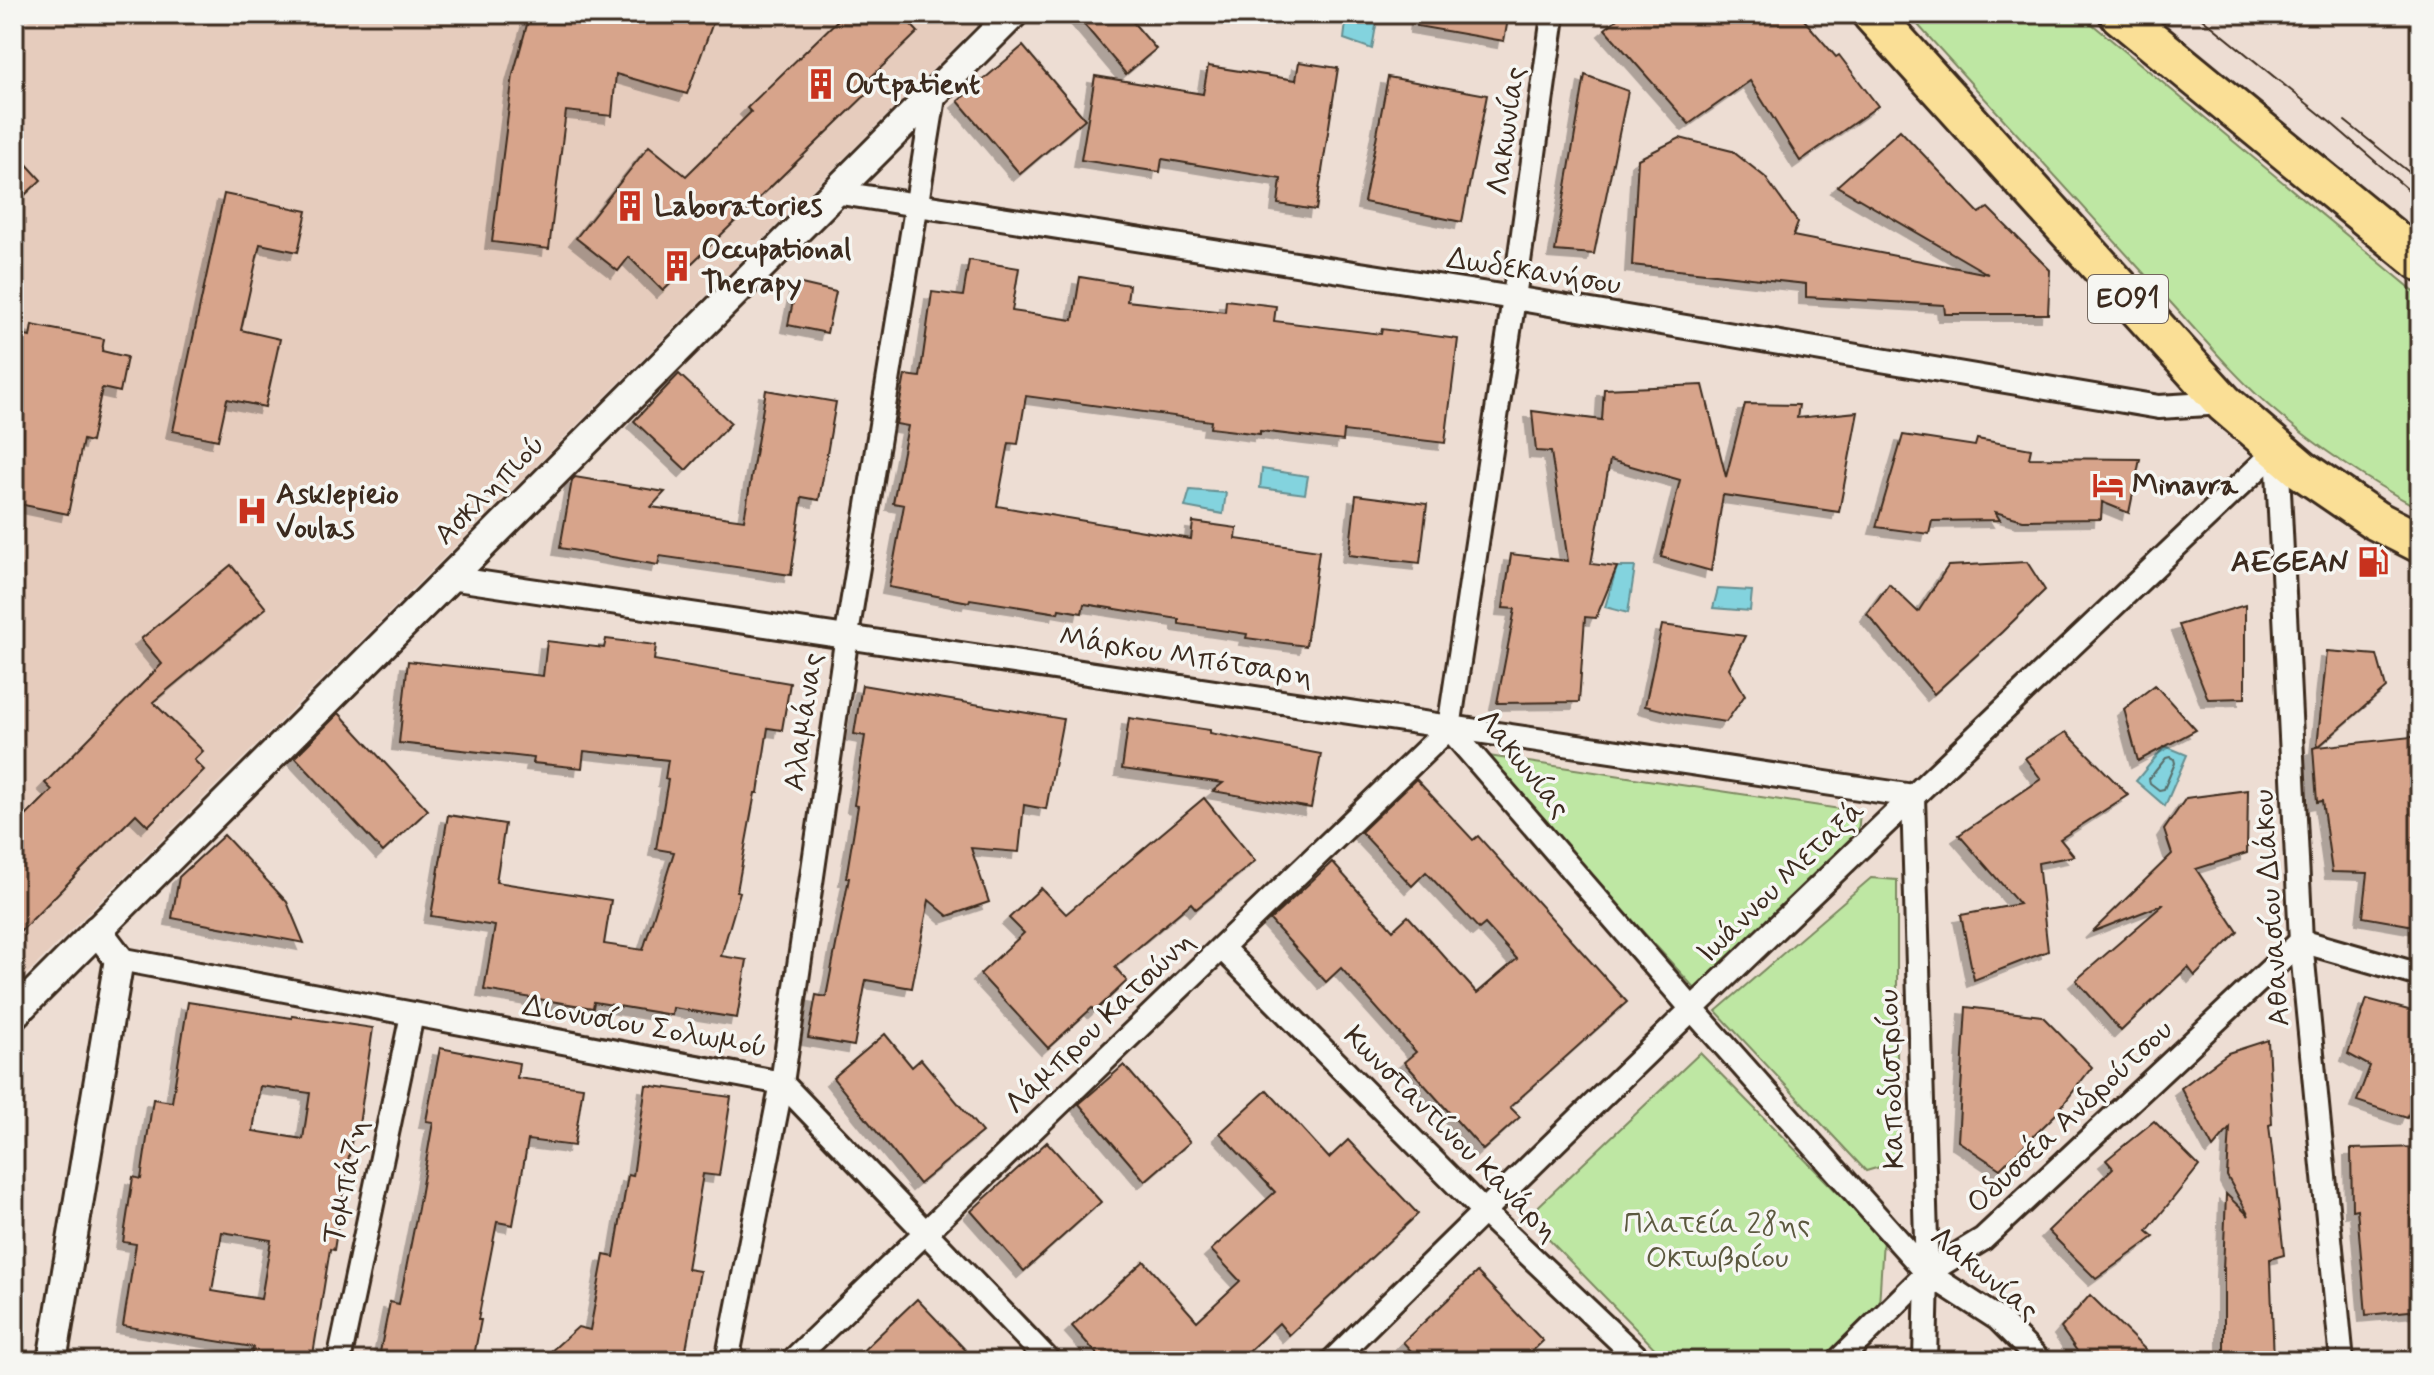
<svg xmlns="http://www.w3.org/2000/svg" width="2434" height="1375" font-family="Mynerve,sans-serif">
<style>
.built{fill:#e6ccbd}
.green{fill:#bee7a3;stroke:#7c8860;stroke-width:2}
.water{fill:#83d3de;stroke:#668f91;stroke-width:2}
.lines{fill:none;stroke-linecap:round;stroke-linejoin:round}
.shore{stroke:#586e6b;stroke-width:2}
.building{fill:#d7a48b;stroke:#3b2a1e;stroke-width:2;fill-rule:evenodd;filter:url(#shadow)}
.minor-casing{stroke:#3b2a1e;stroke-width:28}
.tertiary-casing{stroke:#3b2a1e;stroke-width:34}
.trunk-casing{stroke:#3b2a1e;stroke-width:44}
.minor{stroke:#f6f6f2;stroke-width:22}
.tertiary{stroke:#f6f6f2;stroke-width:28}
.trunk{stroke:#fadf96;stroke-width:38}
.tram{stroke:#3b2a1e;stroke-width:2}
.labels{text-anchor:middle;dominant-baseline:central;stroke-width:7;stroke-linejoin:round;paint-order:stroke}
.shield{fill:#f6f6f2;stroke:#73675e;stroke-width:2}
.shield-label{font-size:28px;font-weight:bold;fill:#3b2a1e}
.poi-label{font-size:30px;font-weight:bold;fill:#3b2a1e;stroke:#f6f6f2;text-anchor:start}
.street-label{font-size:30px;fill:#3b2a1e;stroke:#f6f6f2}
.park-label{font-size:30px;fill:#5c593f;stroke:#f6f6f2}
</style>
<defs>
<filter id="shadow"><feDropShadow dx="-7" dy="7" stdDeviation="0" flood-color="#0004"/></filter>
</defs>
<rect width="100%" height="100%" fill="#edddd3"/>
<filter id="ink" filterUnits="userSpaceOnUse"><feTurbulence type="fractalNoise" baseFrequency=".0125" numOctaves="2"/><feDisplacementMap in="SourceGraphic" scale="16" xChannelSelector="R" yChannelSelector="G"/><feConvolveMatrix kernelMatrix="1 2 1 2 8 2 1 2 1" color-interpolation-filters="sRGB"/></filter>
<g filter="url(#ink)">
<polygon class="built" points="35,14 988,14 14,987 14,35"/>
<g class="green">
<path d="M1908,14h172l340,282v213c-53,-29 -106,-64 -152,-104 -38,-34 -71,-74 -106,-112l-7,-1 -6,-9v-4z"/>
<polygon points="1482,755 1860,812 1858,834 1698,992"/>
<polygon points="1871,878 1897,880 1897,1162 1866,1171 1716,1011"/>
<polygon points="1700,1053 1883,1239 1879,1306 1821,1361 1667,1361 1527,1217"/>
</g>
<g class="water">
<polygon points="1347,14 1378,14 1372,49 1344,39"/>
<polygon points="1262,469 1308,476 1305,494 1260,488"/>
<polygon points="1190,490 1226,493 1223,514 1185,507"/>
<polygon points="1617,567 1635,567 1628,613 1605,607"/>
<polygon points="1718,589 1752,591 1750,611 1713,608"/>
<polygon points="2165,746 2187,755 2165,806 2136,781"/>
</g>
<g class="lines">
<polygon class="shore" points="2170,757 2174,759 2175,763 2164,789 2159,790 2150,783 2149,779 2166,758"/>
</g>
<g class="building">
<polygon points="530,14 716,14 687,94 616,74 612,116 566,111 549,249 492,242 513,75"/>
<polygon points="844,14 901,14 918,32 868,80 874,87 663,291 629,257 618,271 576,238 649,146 686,176 751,112 747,108"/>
<polygon points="1075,14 1126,14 1156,49 1126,74"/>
<polygon points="1418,14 1509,14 1504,41 1417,26"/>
<polygon points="1623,14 1799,14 1836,57 1839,55 1878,106 1800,161 1750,81 1689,124 1605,29"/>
<polygon points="1023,46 1085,119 1020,174 958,101"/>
<polygon points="1299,62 1338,68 1316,210 1278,204 1281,179 1162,159 1160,172 1081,160 1095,76 1203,94 1208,66 1296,80"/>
<polygon points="1585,75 1628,91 1594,254 1555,251"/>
<polygon points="1388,77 1487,95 1462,222 1364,202"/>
<polygon points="1900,130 1979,213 1988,208 2050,270 2048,314 1945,314 1944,305 1806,297 1806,284 1632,265 1638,159 1680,138 1732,151 1765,177 1798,223 1793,236 1988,274 1837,186"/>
<polygon points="14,150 41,180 14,205"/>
<polygon points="224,194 307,211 298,252 260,244 241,330 280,339 265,407 227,399 218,440 173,431"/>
<polygon points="969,260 1019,268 1012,311 1073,320 1080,277 1129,285 1127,301 1225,312 1226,300 1276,306 1274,321 1381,334 1382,329 1458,339 1445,443 1344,431 1343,441 1260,431 1260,434 1210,428 1211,421 1026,396 1018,444 1009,443 997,506 1191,539 1193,522 1237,528 1236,539 1319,551 1306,646 1246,638 1247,634 1179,624 1179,619 1084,604 1082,613 1059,609 1058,613 970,599 969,602 889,587 904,505 893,503 908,426 896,424 905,375 920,377 932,292 963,296"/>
<polygon points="797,283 836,292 827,333 788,325"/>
<polygon points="32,325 104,339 102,351 127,357 120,392 102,388 91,442 83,440 68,514 14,503 14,333 30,337"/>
<polygon points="679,374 731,423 686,470 634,421"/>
<polygon points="1703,385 1726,477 1745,404 1799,405 1797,418 1858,412 1839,512 1723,495 1711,571 1661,557 1680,480 1610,460 1591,564 1617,567 1596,618 1585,617 1579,702 1497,703 1515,609 1503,608 1511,554 1568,561 1551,452 1536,451 1532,411 1602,420 1604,389"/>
<polygon points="766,390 836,402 819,500 802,497 791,575 660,556 658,565 560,548 572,480 575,477 665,492 651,507 744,520"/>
<polygon points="1903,435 1975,446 1977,439 2031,449 2029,458 2140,459 2129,513 2102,502 2101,519 2023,520 1995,512 2000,520 1932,521 1929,534 1876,527"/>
<polygon points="1356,495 1427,504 1420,563 1349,555"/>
<polygon points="2027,562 2045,590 2002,632 1934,694 1867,614 1889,584 1918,612 1948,566"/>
<polygon points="231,565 266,608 153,702 203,751 194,760 204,770 148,826 136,814 14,938 14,828 52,790 45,783 162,664 141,639"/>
<polygon points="2245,605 2245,698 2208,699 2179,625"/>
<polygon points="1662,625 1745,636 1729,668 1745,695 1726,722 1685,716 1645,706"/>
<polygon points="606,639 656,645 654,660 790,683 782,730 768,728 758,793 755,793 737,891 740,892 721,956 747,960 737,1018 673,1008 672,1015 594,1002 593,1008 484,990 495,926 431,916 448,815 505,824 496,882 611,900 604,944 643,950 674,852 656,849 668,780 665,779 668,760 584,751 582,768 533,763 534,758 399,743 408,661 543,676 547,641 604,648"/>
<polygon points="2327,651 2377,655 2386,688 2318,747 2420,736 2420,927 2363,917 2368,873 2332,872 2322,801 2317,802 2313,748 2317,747"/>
<polygon points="862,685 1063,719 1046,809 1024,805 1019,852 971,848 989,902 948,916 929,900 912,988 866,980 854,1046 808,1038 816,995 826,997 849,878 846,878 858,806 854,805 865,736 854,734"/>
<polygon points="2155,685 2196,730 2138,761 2124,709"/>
<polygon points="339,713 428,810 383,852 295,757"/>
<polygon points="1129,718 1210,730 1210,733 1321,754 1311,808 1213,791 1223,783 1122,769"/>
<polygon points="2066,732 2128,795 2060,839 2074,856 2038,863 2048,951 1974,980 1961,915 2019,904 1959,835 2041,779 2025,758"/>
<polygon points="1416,779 1473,840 1478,836 1627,1002 1510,1107 1520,1117 1483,1150 1404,1062 1416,1052 1341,968 1326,982 1270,920 1332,862 1393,930 1408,916 1477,993 1517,959 1485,924 1479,929 1426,872 1412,886 1361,832"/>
<polygon points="2248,790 2247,853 2196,869 2238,932 2195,976 2188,967 2121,1031 2076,980 2164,904 2092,932 2172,854 2164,830 2186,798"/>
<polygon points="1204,798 1255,861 1196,909 1191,903 1115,967 1127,981 1095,1011 1092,1008 1048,1048 980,974 1024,933 1009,918 1041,888 1066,914"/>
<polygon points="224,835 287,902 304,943 172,918 179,877"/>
<polygon points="2367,999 2420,1013 2420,1085 2407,1118 2357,1101 2370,1066 2348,1054"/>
<path d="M188,1002l104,16v-2l81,12 -15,104 -5,-1 -19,119 -4,-1 -18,112h-61l2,-14 -130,-21 13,-82 -13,-2 10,-65 8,2 12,-80 19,3zM260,1086l50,7 -7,46 -50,-8zM222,1232l49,8 -10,59 -49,-8z"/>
<polygon points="1966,1007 2042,1016 2092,1067 2055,1115 2000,1169 1958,1141"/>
<polygon points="885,1034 912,1067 921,1059 982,1132 919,1184 833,1078"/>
<polygon points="2268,1040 2272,1124 2269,1125 2284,1255 2270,1259 2274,1361 2224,1361 2224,1269 2223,1270 2226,1194 2249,1216 2227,1176 2230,1128 2213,1148 2181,1088 2228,1053"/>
<polygon points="440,1048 519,1063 517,1078 583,1087 574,1146 528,1140 513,1225 497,1222 478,1320 481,1320 473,1361 423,1361 380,1352 390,1302 399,1304 418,1208 433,1122 426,1121"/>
<polygon points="1124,1065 1190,1142 1145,1181 1079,1104"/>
<polygon points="646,1085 731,1097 719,1176 703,1174 687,1269 700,1271 684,1361 540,1361 578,1327 590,1330 604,1255 614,1257 628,1175 633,1176"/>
<polygon points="1267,1090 1329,1158 1348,1140 1418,1214 1289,1335 1279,1323 1238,1361 1103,1361 1072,1326 1144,1261 1197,1321 1240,1281 1211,1250 1275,1192 1220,1133"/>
<polygon points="2154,1121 2199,1166 2147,1231 2154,1237 2096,1279 2048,1231 2113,1168 2106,1160"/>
<polygon points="1047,1142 1101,1202 1024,1271 971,1211"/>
<polygon points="2420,1147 2420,1310 2366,1315 2357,1209 2352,1210 2351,1149"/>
<polygon points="1477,1272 1543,1341 1522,1361 1420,1361 1403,1342"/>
<polygon points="2090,1295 2157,1361 2084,1361 2061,1328"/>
<polygon points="917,1299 976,1361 852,1361"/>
</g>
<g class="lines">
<defs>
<g id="minor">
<polyline points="1555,14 1553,16 1514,298 1449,728 1693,1010 1927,1273 1998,1319 2040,1361"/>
<polyline points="834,192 1514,298 2159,407 2224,403"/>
<polyline points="2277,450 2301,941 2342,1361"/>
<path d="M450,578c488,70 975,147 1463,218l14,477 -2,88"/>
<polyline points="1222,948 1483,1211 1641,1361"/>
<polyline points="119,959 782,1083 1049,1361"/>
<polyline points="339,1361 412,1015"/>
<polyline points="727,1361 782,1083 847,635 935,91"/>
<polyline points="792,1361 1449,728"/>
<path d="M1332,1361c311,-308 628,-610 945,-911"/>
<polyline points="1838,1361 1927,1273 1983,1239 2301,941 2420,975"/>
</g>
<g id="tertiary">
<polyline points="14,1014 1013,14"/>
<polyline points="52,1361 119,959 97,930"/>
</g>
<g id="trunk">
<polyline points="1872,14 2224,403 2302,470 2375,520 2420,543"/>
<polyline points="2119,14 2420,261"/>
</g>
</defs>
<use href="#minor" class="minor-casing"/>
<use href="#tertiary" class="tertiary-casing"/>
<use href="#trunk" class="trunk-casing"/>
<use href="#minor" class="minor"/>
<use href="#tertiary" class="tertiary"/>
<use href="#trunk" class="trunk"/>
<g class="tram">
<polyline points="2197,14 2331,123 2420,200"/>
<polyline points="2345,121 2420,181"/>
</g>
</g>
</g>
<defs>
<symbol id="building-bare" viewBox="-9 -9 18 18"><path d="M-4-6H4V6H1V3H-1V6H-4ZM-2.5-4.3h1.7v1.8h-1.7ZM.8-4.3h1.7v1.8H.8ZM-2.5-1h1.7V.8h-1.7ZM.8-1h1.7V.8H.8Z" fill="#c8321e" stroke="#f6f6f2" stroke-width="2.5" paint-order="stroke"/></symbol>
<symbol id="hotel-bare" viewBox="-9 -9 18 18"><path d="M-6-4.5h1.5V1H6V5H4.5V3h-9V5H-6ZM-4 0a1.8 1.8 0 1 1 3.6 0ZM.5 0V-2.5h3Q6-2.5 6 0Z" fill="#c8321e" stroke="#f6f6f2" stroke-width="2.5" paint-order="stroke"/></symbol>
<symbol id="hospital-bare" viewBox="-9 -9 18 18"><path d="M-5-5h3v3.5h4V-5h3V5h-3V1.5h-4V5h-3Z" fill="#c8321e" stroke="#f6f6f2" stroke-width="2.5" paint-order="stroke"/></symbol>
<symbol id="fuel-bare" viewBox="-9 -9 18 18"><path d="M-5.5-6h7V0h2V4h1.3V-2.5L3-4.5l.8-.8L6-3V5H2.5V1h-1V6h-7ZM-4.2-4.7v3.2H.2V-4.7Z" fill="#c8321e" stroke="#f6f6f2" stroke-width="2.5" paint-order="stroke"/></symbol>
</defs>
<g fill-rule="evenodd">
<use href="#building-bare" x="799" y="62" width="44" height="44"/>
<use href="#building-bare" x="608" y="184" width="44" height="44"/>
<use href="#building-bare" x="655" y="244" width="44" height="44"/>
<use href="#hotel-bare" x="2086" y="463" width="44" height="44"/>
<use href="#hospital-bare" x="230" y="489" width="44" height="44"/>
<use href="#fuel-bare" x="2351" y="540" width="44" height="44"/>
</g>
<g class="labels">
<rect class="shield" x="2088" y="275" width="80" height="48" rx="6"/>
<g class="shield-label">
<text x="2128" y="299">ΕΟ91</text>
</g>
<g class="poi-label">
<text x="845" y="84">Outpatient</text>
<text x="654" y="206">Laboratories</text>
<text x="701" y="249">Occupational<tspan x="701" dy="34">Therapy</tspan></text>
<text x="2132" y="485">Minavra</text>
<text x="276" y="494">Asklepieio<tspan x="276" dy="34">Voulas</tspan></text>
<text x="2349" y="562" text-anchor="end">AEGEAN</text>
</g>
<g class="street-label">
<text transform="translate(1507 131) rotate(-82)">Λακωνίας</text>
<text transform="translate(1534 272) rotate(9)">Δωδεκανήσου</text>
<text transform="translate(490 490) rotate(-45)">Ασκληπιού</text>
<text transform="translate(1186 657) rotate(9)">Μάρκου Μπότσαρη</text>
<text transform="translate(804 722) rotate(-82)">Αλαμάνας</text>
<text transform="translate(1523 764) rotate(51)">Λακωνίας</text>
<text transform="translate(1781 882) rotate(-44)">Ιωάννου Μεταξά</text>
<text transform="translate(2272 908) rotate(-94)">Αθανασίου Διάκου</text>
<text transform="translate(1100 1023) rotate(-44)">Λάμπρου Κατσώνη</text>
<text transform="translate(645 1027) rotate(10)">Διονυσίου Σολωμού</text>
<text transform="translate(1892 1079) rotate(-92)">Καποδιστρίου</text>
<text transform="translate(2070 1117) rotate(-43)">Οδυσσέα Ανδρούτσου</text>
<text transform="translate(1451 1134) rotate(45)">Κωνσταντίνου Κανάρη</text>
<text transform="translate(346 1182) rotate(-78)">Τομπάζη</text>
<text transform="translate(1984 1274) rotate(39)">Λακωνίας</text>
</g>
<g class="park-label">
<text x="1717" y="1224">Πλατεία 28ης<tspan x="1717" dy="34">Οκτωβρίου</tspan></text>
</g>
</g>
<rect width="2434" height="1375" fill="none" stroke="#f6f6f2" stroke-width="48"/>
<rect x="24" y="24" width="2386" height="1327" fill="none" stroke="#3b2a1e" stroke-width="3" filter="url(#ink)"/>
</svg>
